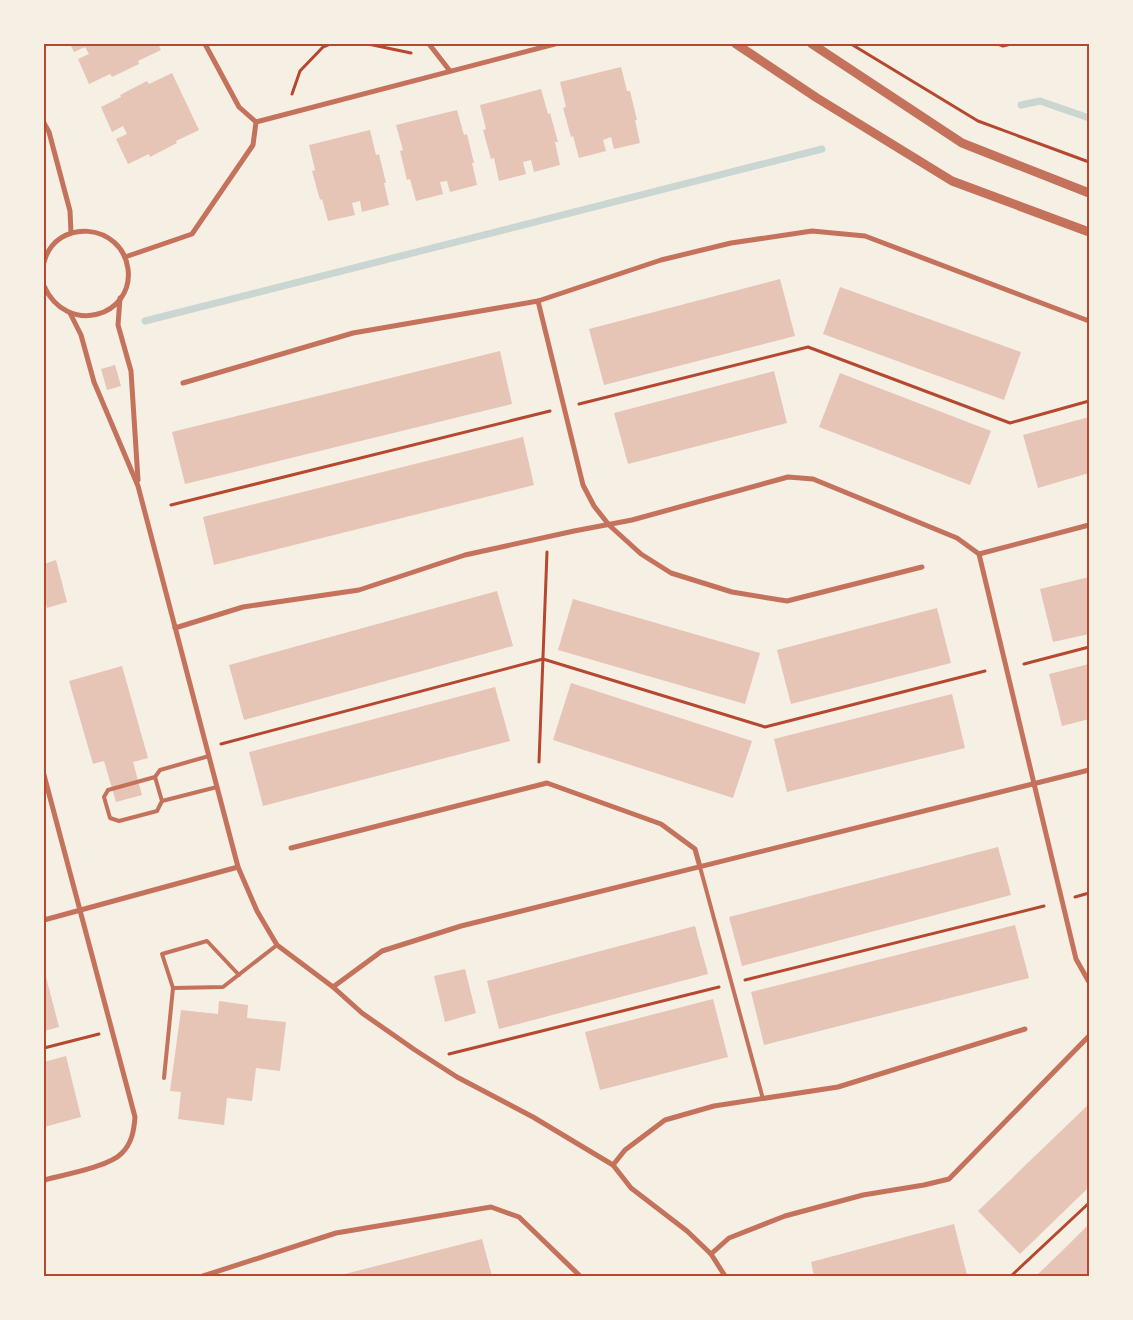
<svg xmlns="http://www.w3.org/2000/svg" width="1133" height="1320" font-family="'Fira Sans Condensed',sans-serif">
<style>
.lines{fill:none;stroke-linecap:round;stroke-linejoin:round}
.stream{stroke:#c9d6d2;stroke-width:7}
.building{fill:#e6c5b7}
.path{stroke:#b5482f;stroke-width:3}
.service{stroke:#c5725c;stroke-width:4}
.minor{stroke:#c5725c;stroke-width:5}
.tertiary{stroke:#c5725c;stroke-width:9}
.neatline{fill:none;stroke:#b5482f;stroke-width:2}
</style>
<rect width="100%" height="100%" fill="#f6efe4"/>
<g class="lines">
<g class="stream">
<polyline points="1021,105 1040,101 1089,118"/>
<polyline points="145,321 822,149"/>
</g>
</g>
<g class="building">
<polygon points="70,44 158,44 161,50 138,61 139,64 112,77 110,74 89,84 78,59 89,54 85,47 74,52"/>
<polygon points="621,67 627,91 630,91 637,120 635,120 640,143 614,149 611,137 603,140 606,151 579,158 573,136 571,137 563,108 566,107 560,82"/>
<polygon points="172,73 199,130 176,141 177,143 150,157 149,154 128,164 116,139 127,134 123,126 112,132 101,107 121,97 120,95 147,81 149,84"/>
<polygon points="541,89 548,114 550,113 558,142 555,142 560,165 534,172 531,160 523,162 526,174 499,181 494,158 491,159 483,130 486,129 480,105"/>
<polygon points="457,110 464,135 467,134 474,163 472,163 477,185 450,192 447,181 440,182 443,194 416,201 410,179 407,180 400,151 403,150 396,125"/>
<polygon points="370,130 376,155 379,154 386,183 384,183 389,205 362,212 360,201 352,203 355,215 328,221 322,199 320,200 312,171 315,170 309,145"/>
<polygon points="780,279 795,336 604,385 589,329"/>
<polygon points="840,287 1021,352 1004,400 823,334"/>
<polygon points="500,351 512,404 185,484 172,432"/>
<polygon points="115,365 121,386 107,390 101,369"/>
<polygon points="774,371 787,423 628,464 614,413"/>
<polygon points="840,373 991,431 970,485 819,427"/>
<polygon points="1089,417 1089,473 1038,488 1023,435"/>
<polygon points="523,437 534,485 214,565 203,517"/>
<polygon points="56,560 67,602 47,608 44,597 44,564"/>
<polygon points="1089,577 1089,634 1053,642 1040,589"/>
<polygon points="497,591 513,646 244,720 229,665"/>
<polygon points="573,599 760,653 745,704 558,650"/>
<polygon points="937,608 951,663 791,704 777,650"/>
<polygon points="1089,664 1089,719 1062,726 1049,674"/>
<polygon points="122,666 148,758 133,762 142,795 116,802 104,761 93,764 69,681"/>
<polygon points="571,683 752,741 733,798 553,740"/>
<polygon points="495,687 510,741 263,806 249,752"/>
<polygon points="952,694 965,748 787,792 774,739"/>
<polygon points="998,847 1011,895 742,966 729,917"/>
<polygon points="1015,925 1029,978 764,1045 751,992"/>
<polygon points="695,926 708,974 499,1029 487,981"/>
<polygon points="44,969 59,1027 44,1031"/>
<polygon points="465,969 476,1013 445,1022 434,976"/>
<polygon points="713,999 728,1057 600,1090 585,1032"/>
<polygon points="219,1001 248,1005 247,1018 286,1022 280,1071 256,1068 252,1101 227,1098 224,1125 178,1119 181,1092 170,1091 181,1010 218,1014"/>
<polygon points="66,1056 81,1117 44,1127 44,1062"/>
<polygon points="1089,1104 1089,1187 1020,1254 978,1211"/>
<polygon points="954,1224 967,1275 814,1276 811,1262"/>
<polygon points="1089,1224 1089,1276 1036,1276 1062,1251"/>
<polygon points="482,1239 492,1276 337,1276"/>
</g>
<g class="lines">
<g class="path">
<polyline points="368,44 411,53"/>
<polyline points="851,44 978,121 1089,162"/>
<polyline points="998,44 1003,46 1011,44"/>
<polyline points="292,94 300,71 323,47 330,44"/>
<polyline points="579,404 808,347 1010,423 1089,401"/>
<polyline points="171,505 550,411"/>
<polyline points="1024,664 1089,647"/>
<polyline points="221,744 543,659 765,727 985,671"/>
<polyline points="539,762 547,552"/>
<polyline points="1075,897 1089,893"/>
<polyline points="745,980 1044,906"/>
<polyline points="44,1048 99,1034"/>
<polyline points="449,1054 719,987"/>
<polyline points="1011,1276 1089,1203"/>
</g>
<g class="service">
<polyline points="155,777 162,801 157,811 119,821 110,818 104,797 108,790 155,777 160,770 209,756"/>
<polyline points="162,801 217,787"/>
<polyline points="700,867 763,1099"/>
<polyline points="173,988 162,954 207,941 239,975"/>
<polyline points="164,1078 173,988 223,987 277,945"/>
</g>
<g class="minor">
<polyline points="429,44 450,71"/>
<polyline points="256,122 555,44"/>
<polyline points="44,123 49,132 70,211 71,233"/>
<polyline points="125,257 192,234 253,145 256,122 239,107 205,44"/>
<path d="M44,262c12,-45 78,-39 84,7 6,47 -61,68 -84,17"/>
<polyline points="120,298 118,325 131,371 138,480"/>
<polyline points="538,301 583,485 594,506 609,525 641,554 671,573 732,592 787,601 922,567"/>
<polyline points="70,313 81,335 94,382 138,486 238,867 257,911 277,945 333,987 362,1013 415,1050 457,1077 533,1117 613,1165 631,1188 687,1231 711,1254 725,1276"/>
<polyline points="183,383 353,333 538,301 661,260 731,243 812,231 865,236 1089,321"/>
<polyline points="979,554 1089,525"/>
<polyline points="175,628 243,607 359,590 465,555 574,531 632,520 788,477 813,479 957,538 979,554 1076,959 1089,982"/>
<path d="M44,775l91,342c-1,13 -3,26 -13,36 -13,14 -59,22 -78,27"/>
<polyline points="291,848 547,783 661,824 695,849 700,867"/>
<polyline points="44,920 238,867"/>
<polyline points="333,987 382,951 461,926 1089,770"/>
<polyline points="613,1165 625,1150 665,1120 714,1106 838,1087 1025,1029"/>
<polyline points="711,1254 729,1238 785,1216 863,1195 924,1185 949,1179 1089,1036"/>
<polyline points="203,1276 336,1233 491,1207 519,1217 580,1276"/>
</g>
<g class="tertiary">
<polyline points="736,44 817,98 952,181 1089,232"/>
<polyline points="812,44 962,143 1089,193"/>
</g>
</g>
<rect width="1133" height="1320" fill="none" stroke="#f6efe4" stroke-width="90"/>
<rect x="45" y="45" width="1043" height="1230" class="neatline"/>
</svg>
